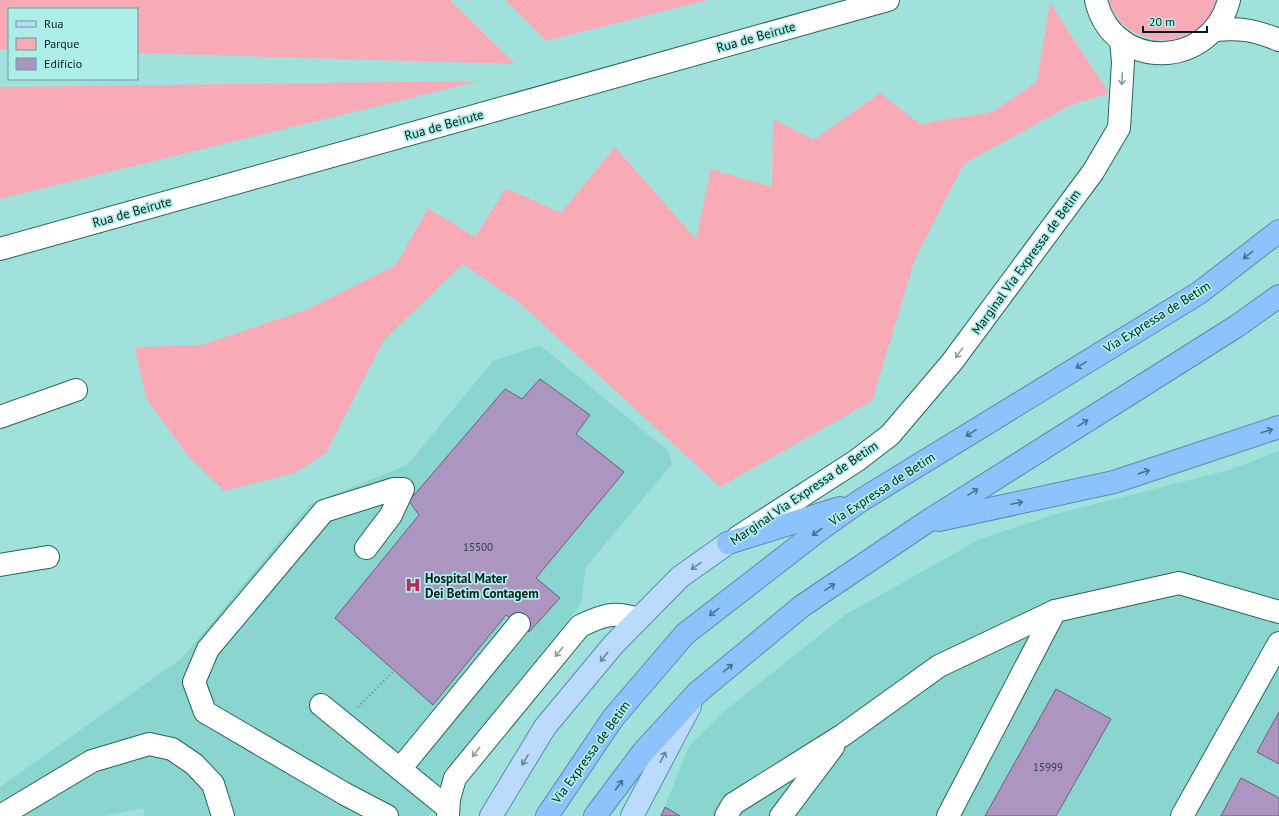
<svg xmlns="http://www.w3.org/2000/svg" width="1279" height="816" font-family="'PT Sans',sans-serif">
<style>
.built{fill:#8bd5cf}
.green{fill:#f8abb7}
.building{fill:#ac96bf;stroke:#705b81}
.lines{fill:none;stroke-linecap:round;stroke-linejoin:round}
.minor-casing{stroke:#246561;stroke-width:24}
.major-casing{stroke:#5c8aad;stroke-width:24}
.highway-casing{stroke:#5c8aad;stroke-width:24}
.path{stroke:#689b97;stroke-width:2.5;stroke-dasharray:1 3;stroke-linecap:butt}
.minor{stroke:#fff;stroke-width:22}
.major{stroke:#badbfc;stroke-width:22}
.highway{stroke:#8cc3fa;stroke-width:22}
.oneway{stroke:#8e9a99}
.oneway2{stroke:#48718c}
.oneway3{stroke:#688698}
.labels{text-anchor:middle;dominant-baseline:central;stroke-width:3.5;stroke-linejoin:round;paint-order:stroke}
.number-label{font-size:11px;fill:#2e3d46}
.street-label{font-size:13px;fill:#041f1d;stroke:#aeeee9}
.poi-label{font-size:13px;font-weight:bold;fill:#041f1d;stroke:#aeeee9;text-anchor:start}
</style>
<rect width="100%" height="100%" fill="#a1e1dc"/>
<g class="built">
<polygon points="540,345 668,451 672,464 586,567 581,603 429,816 145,816 143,808 106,816 0,816 0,787 182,658 310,504 407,465 493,361"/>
<polygon points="1279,451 1279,816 661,816 689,746 727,709 845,615 980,539 1059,513 1229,470"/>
</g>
<g class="green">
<polygon points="0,0 450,0 515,64 137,53 137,9 9,9 9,49 0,49"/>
<polygon points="505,0 708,0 546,41"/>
<path d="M1109,0h107c-12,54 -94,52 -107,0z"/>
<polygon points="1050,3 1109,93 1071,105 964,164 915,259 872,401 720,487 521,304 463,264 384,340 326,453 295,473 224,491 188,456 146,398 135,347 202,345 306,310 396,265 428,208 475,237 506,188 561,213 615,147 696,239 711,169 772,187 773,119 814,140 880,93 920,124 992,112 1037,82"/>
<polygon points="480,81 0,199 0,87"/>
</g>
<g class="building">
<polygon points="540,379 590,415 576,434 624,472 536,578 560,598 529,632 506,615 433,705 335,618 419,515 409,501 505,389 522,399"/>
<polygon points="1056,689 1111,719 1056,816 985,816"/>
<polygon points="1279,712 1279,764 1257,752"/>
<polygon points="1241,778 1279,798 1279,816 1221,816"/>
<polygon points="665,807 680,816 661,816"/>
</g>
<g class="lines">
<defs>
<g id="minor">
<path d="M1096,0c16,72 115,70 133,0"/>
<path d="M1215,30c27,-2 39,0 64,10"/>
<polyline points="0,249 888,0"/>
<polyline points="0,417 76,390"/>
<polyline points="738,537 856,461 890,435 952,362 1093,172 1119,128 1123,62 1121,40"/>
<polyline points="366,548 391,515 403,489 394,489 324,511 208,649 194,682 205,712 345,794 387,816"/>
<polyline points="0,565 48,557"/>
<polyline points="321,705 448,808"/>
<polyline points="400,769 519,624"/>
<polyline points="7,812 92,761 149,744 172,749 194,764 213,784 223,816"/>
<path d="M448,816l1,-17 6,-21 125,-152c23,-11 34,-15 58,-7"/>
<polyline points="726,816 733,804 843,735 939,666 1055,611 1179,583 1279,612"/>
<polyline points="781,816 833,747"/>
<polyline points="948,816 1055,611"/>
<polyline points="1182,816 1279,643"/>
</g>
<g id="major">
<polyline points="491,816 545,727 614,644 680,577 728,543"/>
<polyline points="632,816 690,706"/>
</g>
<g id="highway">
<polyline points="939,520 1114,482 1279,427"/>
<polyline points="728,543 840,508"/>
<polyline points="547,816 613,718 685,634 818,531 860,501 1199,293 1279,231"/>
<polyline points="595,816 643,752 697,693 802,606 925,523 1237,326 1279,296"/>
</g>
</defs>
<use href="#minor" class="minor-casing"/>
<use href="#major" class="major-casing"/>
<use href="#highway" class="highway-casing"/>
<polyline class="path" points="358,707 394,671"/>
<use href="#minor" class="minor"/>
<use href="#major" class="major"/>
<use href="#highway" class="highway"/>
</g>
<defs><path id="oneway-shaft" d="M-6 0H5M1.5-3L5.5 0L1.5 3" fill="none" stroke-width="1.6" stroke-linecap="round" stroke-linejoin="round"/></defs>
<g class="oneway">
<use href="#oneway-shaft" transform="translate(1122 79) rotate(93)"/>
<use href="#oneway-shaft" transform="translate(959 353) rotate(126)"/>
<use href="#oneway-shaft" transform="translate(559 652) rotate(129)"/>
<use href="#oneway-shaft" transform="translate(476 752) rotate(129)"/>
</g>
<g class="oneway2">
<use href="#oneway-shaft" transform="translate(1248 255) rotate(142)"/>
<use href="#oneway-shaft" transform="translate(1081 365) rotate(148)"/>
<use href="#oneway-shaft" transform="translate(1083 423) rotate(-32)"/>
<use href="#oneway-shaft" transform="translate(1267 431) rotate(-18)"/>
<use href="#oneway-shaft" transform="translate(971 433) rotate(148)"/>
<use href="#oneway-shaft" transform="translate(1144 472) rotate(-18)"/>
<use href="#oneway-shaft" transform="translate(973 492) rotate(-32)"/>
<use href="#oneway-shaft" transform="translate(1017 503) rotate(-12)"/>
<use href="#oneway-shaft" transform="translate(817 532) rotate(143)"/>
<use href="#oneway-shaft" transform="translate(830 587) rotate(-34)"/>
<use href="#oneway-shaft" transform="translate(714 612) rotate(142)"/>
<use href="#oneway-shaft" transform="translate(728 668) rotate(-40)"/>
<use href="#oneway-shaft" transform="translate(619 785) rotate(-53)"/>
</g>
<g class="oneway3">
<use href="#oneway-shaft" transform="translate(696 566) rotate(145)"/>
<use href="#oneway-shaft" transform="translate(604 657) rotate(129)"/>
<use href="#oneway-shaft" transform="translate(663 757) rotate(-62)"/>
<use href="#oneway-shaft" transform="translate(525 760) rotate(121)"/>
</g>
<defs>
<symbol id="hospital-bare" viewBox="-9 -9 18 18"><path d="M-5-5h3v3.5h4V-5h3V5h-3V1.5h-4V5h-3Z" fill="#b82953" stroke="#aeeee9" stroke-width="2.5" paint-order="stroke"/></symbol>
</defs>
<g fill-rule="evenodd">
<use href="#hospital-bare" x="402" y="574" width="22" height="22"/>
</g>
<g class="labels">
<g class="number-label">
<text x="478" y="547">15500</text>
<text x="1048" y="767">15999</text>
</g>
<g class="street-label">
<text transform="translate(756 37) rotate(-16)">Rua de Beirute</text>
<text transform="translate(444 125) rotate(-16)">Rua de Beirute</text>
<text transform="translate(132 212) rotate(-16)">Rua de Beirute</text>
<text transform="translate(1026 262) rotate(-54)">Marginal Via Expressa de Betim</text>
<text transform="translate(1157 317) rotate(-32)">Via Expressa de Betim</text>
<text transform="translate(882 489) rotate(-33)">Via Expressa de Betim</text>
<text transform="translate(804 493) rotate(-34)">Marginal Via Expressa de Betim</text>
<text transform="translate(591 752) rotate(-54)">Via Expressa de Betim</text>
</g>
<g class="poi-label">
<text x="425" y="578">Hospital Mater<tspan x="425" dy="15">Dei Betim Contagem</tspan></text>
</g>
</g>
<rect x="8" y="8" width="130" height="72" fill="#aeeee9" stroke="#6a9b97"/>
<rect x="16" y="21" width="20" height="6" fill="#badbfc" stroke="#6a9b97"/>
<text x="44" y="28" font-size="12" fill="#041f1d">Rua</text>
<rect x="16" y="38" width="20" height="12" fill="#f8abb7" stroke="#6a9b97"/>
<text x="44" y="48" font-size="12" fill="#041f1d">Parque</text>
<rect x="16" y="58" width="20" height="12" fill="#ac96bf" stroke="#6a9b97"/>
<text x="44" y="68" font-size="12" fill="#041f1d">Edifício</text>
<path d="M1143 26v6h64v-6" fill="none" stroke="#041f1d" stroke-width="2"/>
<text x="1149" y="26" font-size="12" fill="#041f1d" stroke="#aeeee9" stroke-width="3" paint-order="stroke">20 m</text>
</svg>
